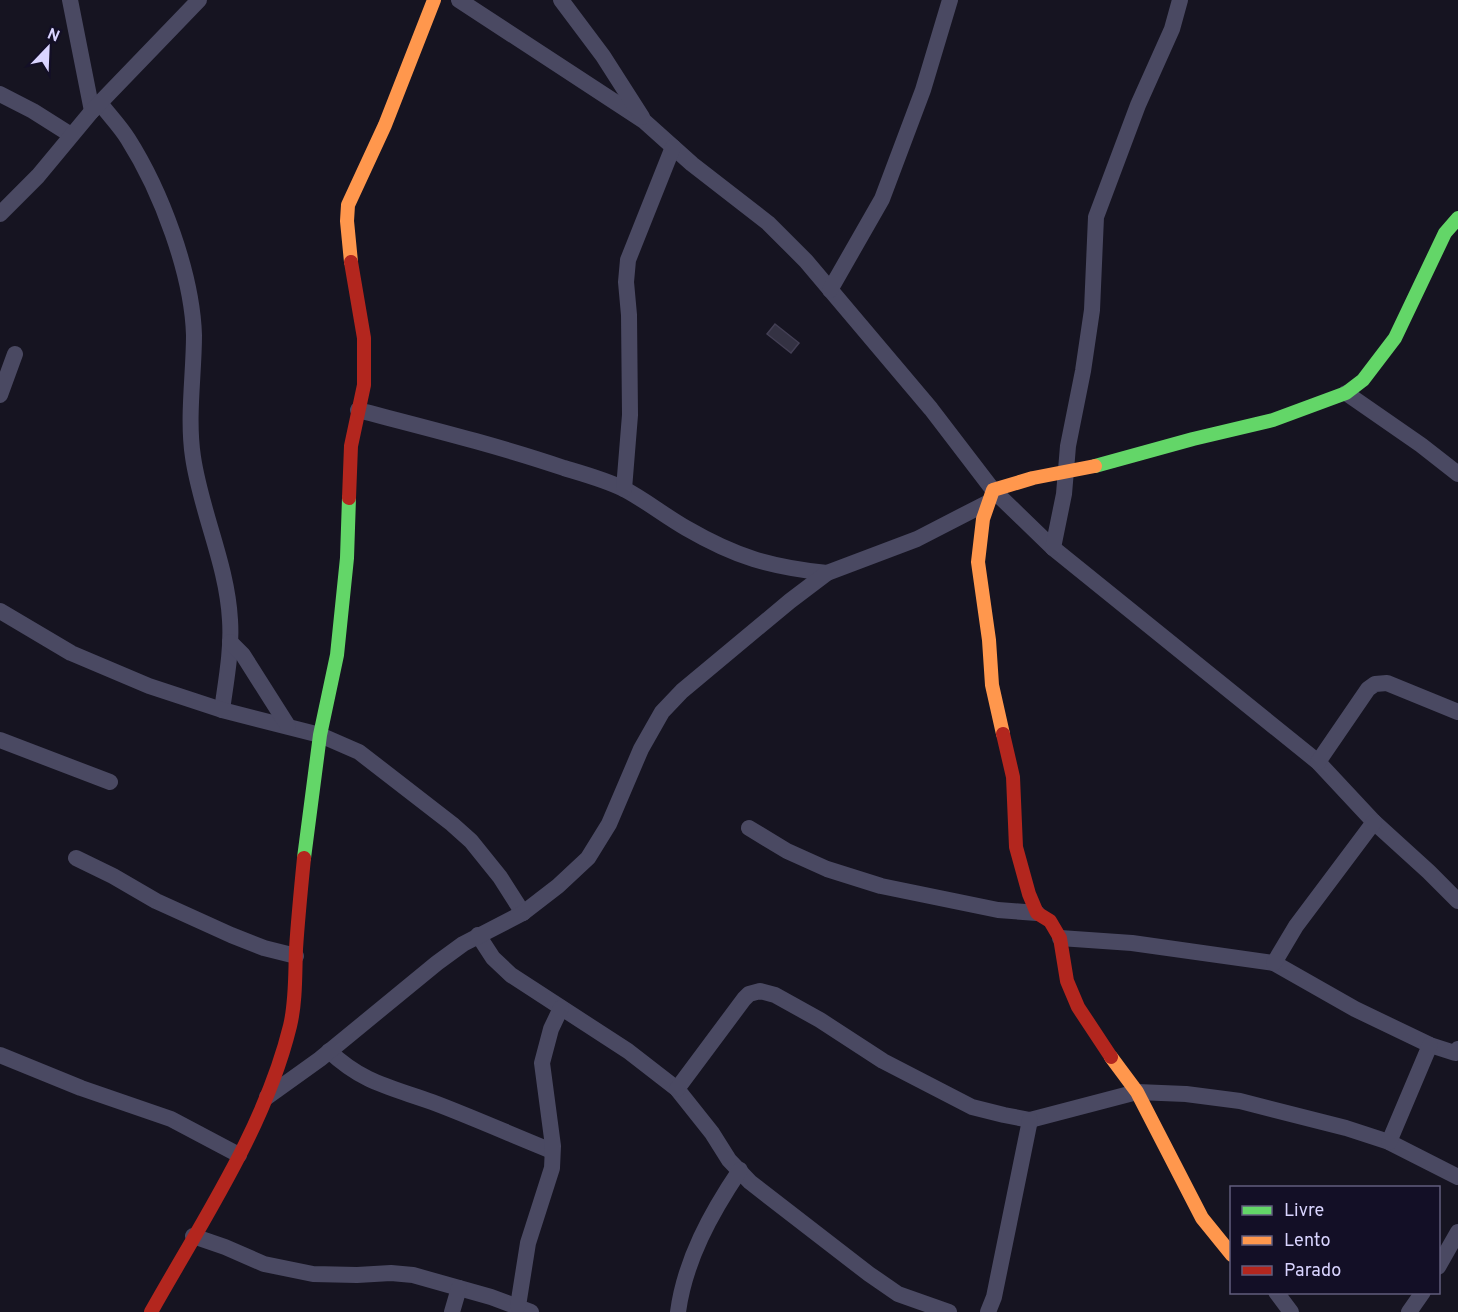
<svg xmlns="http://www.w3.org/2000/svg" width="1458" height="1312" font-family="Overpass,sans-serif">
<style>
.building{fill:#343243;stroke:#433f54;stroke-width:1.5}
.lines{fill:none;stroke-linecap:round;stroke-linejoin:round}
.street{stroke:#4a4962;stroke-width:16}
.fast{stroke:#63d668;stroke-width:14}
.slow{stroke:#ff974d;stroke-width:14}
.jam{stroke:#b3261e;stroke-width:14}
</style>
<rect width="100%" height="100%" fill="#161421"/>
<polygon class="building" points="775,324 799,343 791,353 767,334"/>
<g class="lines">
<g class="street">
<polyline points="70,0 92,111"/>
<polyline points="459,0 644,121 692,164 768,223 806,261 931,409 993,490 1053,548 1318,762 1374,822 1429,872 1458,901"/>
<polyline points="561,0 603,56 642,117"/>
<polyline points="0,94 33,111 71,135"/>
<path d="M100,103c9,12 20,23 28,36 33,52 64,134 66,196 0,40 -7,82 -1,122 8,55 34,107 37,163 2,30 -4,61 -8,90"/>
<polyline points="0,214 38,176 92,111 199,0"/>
<polyline points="830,290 882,199 923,90 950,0"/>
<polyline points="1346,393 1421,445 1458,474"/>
<polyline points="0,395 15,354"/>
<path d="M358,410c69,18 138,35 206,58 20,6 42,12 60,21 21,11 41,27 62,39 50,29 84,39 141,45"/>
<polyline points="624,489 630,415 629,315 626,282 628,260 673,147"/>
<polyline points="1053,548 1064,494 1068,446 1083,371 1092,310 1096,217 1138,105 1172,29 1180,0"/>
<polyline points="0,611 71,653 149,686 222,710 320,735 359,752 452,824 471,841 500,877 523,913"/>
<polyline points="230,642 243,655 288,726"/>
<polyline points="0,740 110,782"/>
<polyline points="1318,762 1368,689 1375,684 1387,683 1458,712"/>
<polyline points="749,828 787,851 827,869 881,886 998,910 1037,913"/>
<polyline points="76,858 113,876 156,901 231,935 264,948 296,956"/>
<polyline points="478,935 493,958 511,975 628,1051 677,1089 712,1133 729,1160 750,1182 869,1274 898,1294 949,1312"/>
<polyline points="1060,938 1132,943 1274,963 1355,1009 1430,1045 1455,1053 1458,1049"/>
<polyline points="1274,963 1296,926 1374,822"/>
<path d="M329,1051c34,32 61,36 103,51 40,15 80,33 120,49"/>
<polyline points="0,1055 81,1088 171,1119 239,1155"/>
<polyline points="677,1089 744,999 749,994 760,991 775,995 820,1020 883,1061 972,1107 1004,1115 1030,1120 1137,1092 1186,1094 1240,1101 1346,1128 1389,1142 1458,1177"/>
<polyline points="267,1097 320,1059 437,963 463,944 523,913 558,886 588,858 609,824 641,749 662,712 682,691 790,601 827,573 917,539 987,503"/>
<polyline points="1389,1142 1430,1045"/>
<polyline points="193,1236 225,1247 264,1264 313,1274 357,1275 391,1273 413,1275 491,1297 531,1312"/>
<polyline points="1438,1267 1458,1232"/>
<polyline points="1276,1292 1291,1312"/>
<polyline points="518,1306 528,1243 552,1168 553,1146 542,1063 551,1029 561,1008"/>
<polyline points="452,1312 459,1288"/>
<path d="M678,1312c7,-52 33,-99 62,-142"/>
<polyline points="988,1312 994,1297 1030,1120"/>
<polyline points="1409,1312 1423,1292"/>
</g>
<g class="fast">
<polyline points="1095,466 1193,439 1273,420 1346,393 1363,380 1395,338 1445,233 1458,218"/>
<polyline points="304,858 320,735 337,655 347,558 349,498"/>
</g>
<g class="slow">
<polyline points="351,262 347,221 348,205 385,125 434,0"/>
<polyline points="1003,734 992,685 989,640 978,562 983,519 993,490 1033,478 1095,466"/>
<polyline points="1111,1057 1137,1092 1202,1218 1232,1255"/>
</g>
<g class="jam">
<polyline points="349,498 351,446 364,385 364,338 351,262"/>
<polyline points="1003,734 1013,777 1016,847 1029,894 1037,913 1050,921 1060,938 1067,981 1078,1007 1111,1057"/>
<path d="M151,1312c51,-91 114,-184 139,-286 6,-25 5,-52 6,-77 2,-31 5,-61 8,-91"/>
</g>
</g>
<rect x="1230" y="1186" width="210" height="108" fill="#130f26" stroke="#625e7d" stroke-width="1.5"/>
<rect x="1242" y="1206" width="30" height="9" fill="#63d668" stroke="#625e7d" stroke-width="1.5"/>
<text x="1284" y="1216" font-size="18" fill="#d9d4ff">Livre</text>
<rect x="1242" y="1236" width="30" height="9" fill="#ff974d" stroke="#625e7d" stroke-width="1.5"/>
<text x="1284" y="1246" font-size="18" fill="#d9d4ff">Lento</text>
<rect x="1242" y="1266" width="30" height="9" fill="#b3261e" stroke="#625e7d" stroke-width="1.5"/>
<text x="1284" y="1276" font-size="18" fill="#d9d4ff">Parado</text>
<g transform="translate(48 48) rotate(23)" stroke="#130f26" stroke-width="4.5" paint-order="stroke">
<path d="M0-4.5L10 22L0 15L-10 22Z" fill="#d9d4ff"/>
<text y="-9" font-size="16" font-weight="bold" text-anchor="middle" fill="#d9d4ff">N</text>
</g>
</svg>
